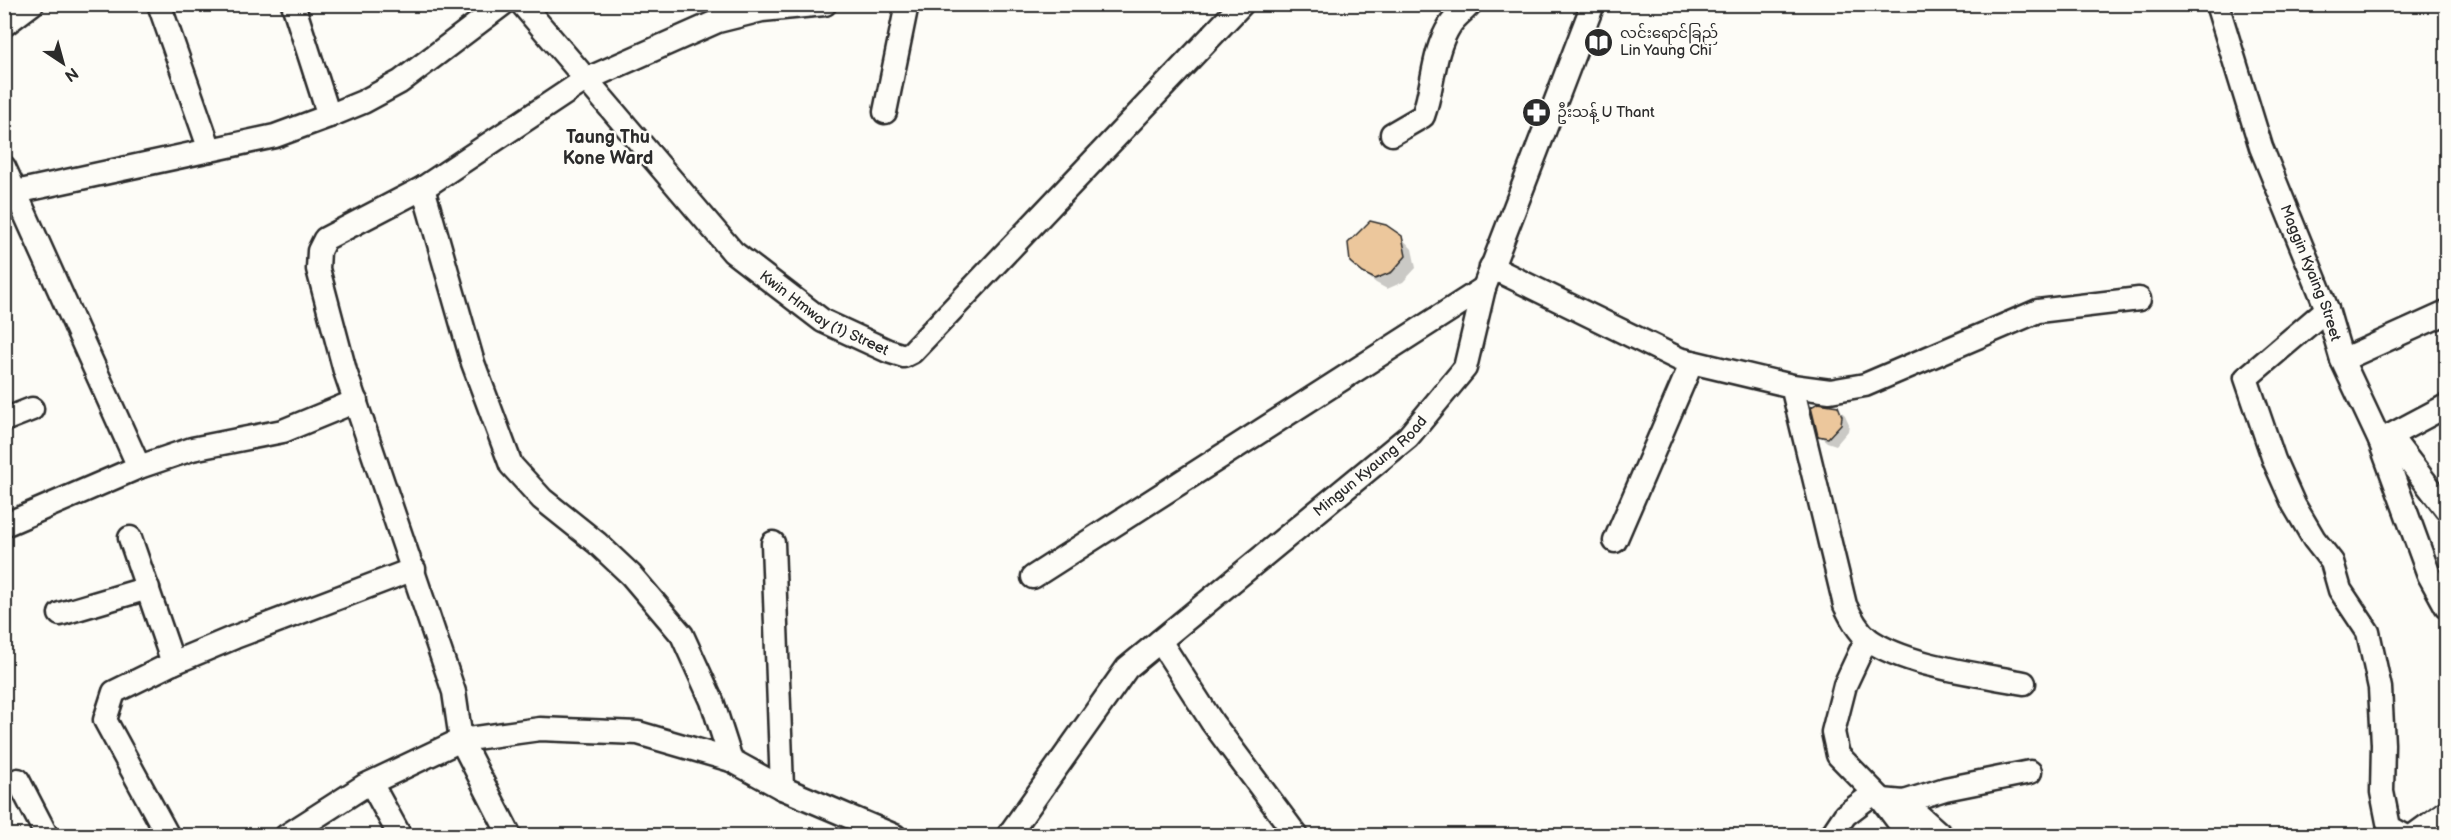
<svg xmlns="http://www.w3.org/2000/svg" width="2451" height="840" font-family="'Balsamiq Sans','Noto Sans Myanmar',sans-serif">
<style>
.shadow{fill:#0003}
.building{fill:#ecc79c;stroke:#2b2b2b;stroke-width:1.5}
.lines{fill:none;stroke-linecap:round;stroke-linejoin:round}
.minor-casing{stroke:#2b2b2b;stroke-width:27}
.minor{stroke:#fdfcf7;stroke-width:22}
.labels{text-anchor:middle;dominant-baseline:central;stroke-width:5;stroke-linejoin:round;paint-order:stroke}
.poi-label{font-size:15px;fill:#2b2b2b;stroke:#fdfcf7;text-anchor:start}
.street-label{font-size:15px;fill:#2b2b2b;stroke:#fdfcf7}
.quarter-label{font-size:18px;font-weight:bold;fill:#2b2b2b;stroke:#fdfcf7}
</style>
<rect width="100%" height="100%" fill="#fdfcf7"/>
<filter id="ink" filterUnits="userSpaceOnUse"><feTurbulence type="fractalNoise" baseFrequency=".0167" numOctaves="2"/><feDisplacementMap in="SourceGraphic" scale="12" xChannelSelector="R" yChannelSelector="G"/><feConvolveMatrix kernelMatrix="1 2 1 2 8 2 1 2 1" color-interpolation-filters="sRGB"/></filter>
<g filter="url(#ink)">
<g class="shadow">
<polygon points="1401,237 1412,249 1416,268 1403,282 1387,289 1376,283 1363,272"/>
<polygon points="1837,408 1845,415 1849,424 1848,431 1836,445 1827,442 1819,435"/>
</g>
<g class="building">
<polygon points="1370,221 1386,225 1402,236 1406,256 1392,272 1375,279 1363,273 1350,262 1348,243"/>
<polygon points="1818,403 1838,406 1842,416 1841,424 1828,438 1818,436 1811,407"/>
</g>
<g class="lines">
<defs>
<g id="minor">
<polyline points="159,4 210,150"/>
<polyline points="293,4 329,116"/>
<path id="s1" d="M522,4l211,248 90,69 65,30 16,5 8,-4 330,-348"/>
<path id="s2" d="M2217,4l44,143 66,162 15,51 38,81 49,134 17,31"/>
<polyline points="4,25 32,4"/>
<polyline points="885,112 907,4"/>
<path d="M1392,134l31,-18c11,-30 9,-63 27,-91 5,-8 14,-14 20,-21"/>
<polyline points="4,167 139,467"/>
<polyline points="423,188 473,363 511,465 542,499 597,543 631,575 682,635 712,701 731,760"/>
<polyline points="4,199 16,192 275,136 329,116 363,102 400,82 503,4"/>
<polyline points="1491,267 1679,359 1792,386 1830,391 1865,385 2038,311 2139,299"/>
<polyline points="2327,309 2246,378 2274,460 2294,505 2314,539 2332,562 2340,590 2368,632 2380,688 2383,744 2382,792 2389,827 2405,836"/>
<polyline points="2342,360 2446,313"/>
<path d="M1792,386l53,219c6,12 12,25 23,34 38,27 110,35 156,44"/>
<polyline points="4,420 32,409"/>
<polyline points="2390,436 2446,509"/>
<polyline points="2380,441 2446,406"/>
<polyline points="9,523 139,467 192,449 283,431 356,401"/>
<polyline points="130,538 173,663 235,637 414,569"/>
<polyline points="1615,541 1692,362"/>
<polyline points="773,543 782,788"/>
<polyline points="1033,577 1484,288"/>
<polyline points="60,614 148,588"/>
<polyline points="1867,638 1845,685 1833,732 1838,755 1882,800 1909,836"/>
<polyline points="1160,641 1212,722 1297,836"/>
<polyline points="18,780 47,836"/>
<polyline points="371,783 400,836"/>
<polyline points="1882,800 1904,802 1945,789 2030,772"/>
<polyline points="1904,802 1942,836"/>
<polyline points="168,836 105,720 114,692 173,663"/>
<polyline points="286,836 364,786 461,740 540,729 638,733 731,760 782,788 895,836"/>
<polyline points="510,836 461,740 454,692 345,371 318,269 319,251 325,239 423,188 585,80 718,21 762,10 825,4"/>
<path id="s3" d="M1008,836l119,-168 281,-231 57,-69 19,-80 109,-284"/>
<polyline points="1831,836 1845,815 1874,793"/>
<polyline points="2413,836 2446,812"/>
</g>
</defs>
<use href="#minor" class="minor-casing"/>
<use href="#minor" class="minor"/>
</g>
</g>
<defs>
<symbol id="library-disc" viewBox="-11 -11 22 22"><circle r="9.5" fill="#2b2b2b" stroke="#fdfcf7"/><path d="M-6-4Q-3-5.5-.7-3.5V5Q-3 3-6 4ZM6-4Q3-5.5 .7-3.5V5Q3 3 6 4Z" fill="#fff"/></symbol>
<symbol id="pharmacy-disc" viewBox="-11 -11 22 22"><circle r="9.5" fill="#2b2b2b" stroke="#fdfcf7"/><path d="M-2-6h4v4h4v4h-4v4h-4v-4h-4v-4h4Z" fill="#fff"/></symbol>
</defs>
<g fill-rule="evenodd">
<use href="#library-disc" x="1582" y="26" width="33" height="33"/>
<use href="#pharmacy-disc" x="1520" y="96" width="33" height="33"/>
</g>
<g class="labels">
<g class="poi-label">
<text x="1620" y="33">လင်းရောင်ခြည်<tspan x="1620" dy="17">Lin Yaung Chi</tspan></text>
<text x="1557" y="112">ဦးသန့် U Thant</text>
</g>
<g class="street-label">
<text stroke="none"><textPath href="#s2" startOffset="285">Maggin Kyaing Street</textPath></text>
<text stroke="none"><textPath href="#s1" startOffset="436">Kwin Hmway (1) Street</textPath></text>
<text stroke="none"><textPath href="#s3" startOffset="522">Mingun Kyaung Road</textPath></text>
</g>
<g class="quarter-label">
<text x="608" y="137">Taung Thu<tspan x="608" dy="21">Kone Ward</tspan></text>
</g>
</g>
<rect width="2451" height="840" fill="none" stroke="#fdfcf7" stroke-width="24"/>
<rect x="12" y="12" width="2427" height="816" fill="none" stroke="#2b2b2b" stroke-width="2" filter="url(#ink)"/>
<g transform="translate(63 63) rotate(144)" stroke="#fdfcf7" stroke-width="4.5" paint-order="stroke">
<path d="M0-4.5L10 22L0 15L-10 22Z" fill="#2b2b2b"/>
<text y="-9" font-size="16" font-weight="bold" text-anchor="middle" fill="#2b2b2b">N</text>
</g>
</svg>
